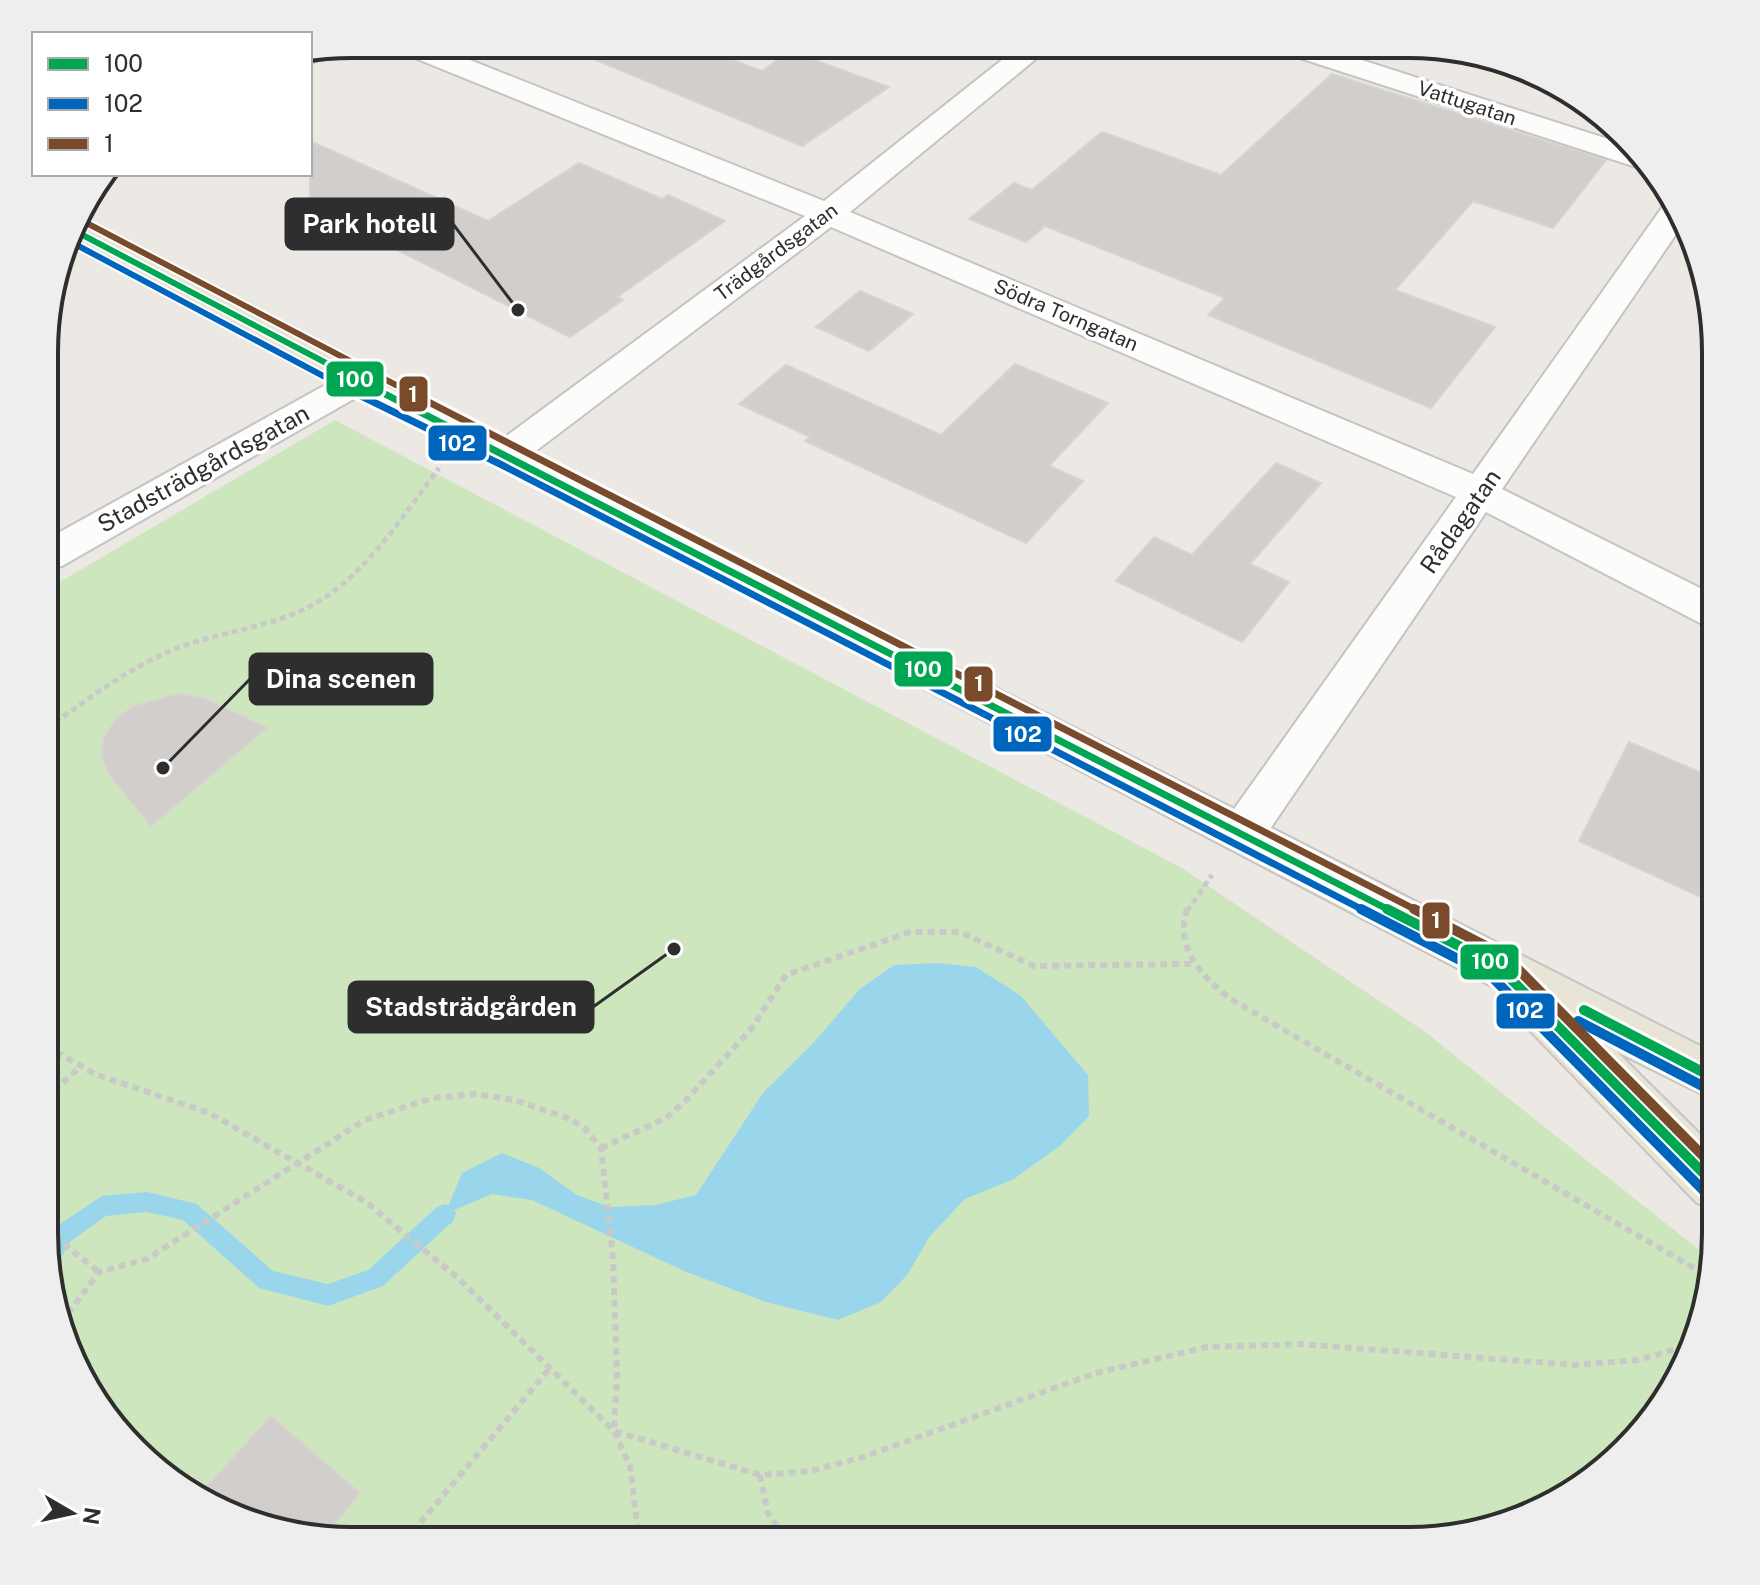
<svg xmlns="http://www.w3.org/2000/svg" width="1760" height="1585" font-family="'Public Sans',sans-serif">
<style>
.green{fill:#cee6be}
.water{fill:#99d6ec}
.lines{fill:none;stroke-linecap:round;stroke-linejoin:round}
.stream{fill:#99d6ec;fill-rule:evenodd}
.building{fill:#d1cecb;stroke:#d7d4d0;stroke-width:2}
.minor-casing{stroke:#c5c4c5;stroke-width:4}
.major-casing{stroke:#c6c5c4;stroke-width:4}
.path-far1{stroke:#c9c9c8;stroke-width:5;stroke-dasharray:6 4;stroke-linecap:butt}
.path{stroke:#c9c9c8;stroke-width:6;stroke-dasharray:7 5;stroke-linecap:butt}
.minor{fill:#fcfcfb;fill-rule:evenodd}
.major{fill:#e8e4d6;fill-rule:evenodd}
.bus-1-far2-casing{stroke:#fff;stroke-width:10}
.bus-1-far1-casing{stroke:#fff;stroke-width:13}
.bus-1-casing{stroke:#fff;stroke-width:16}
.bus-2-far2-casing{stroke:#fff;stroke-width:10}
.bus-2-far1-casing{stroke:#fff;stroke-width:13}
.bus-2-casing{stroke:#fff;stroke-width:16}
.bus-3-far2-casing{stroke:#fff;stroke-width:10}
.bus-3-far1-casing{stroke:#fff;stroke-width:13}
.bus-3-casing{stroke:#fff;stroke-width:16}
.bus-1-far2{stroke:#00a651;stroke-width:6}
.bus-1-far1{stroke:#00a651;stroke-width:7}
.bus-1{stroke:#00a651;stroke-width:10}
.bus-2-far2{stroke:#0065bd;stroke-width:6}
.bus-2-far1{stroke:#0065bd;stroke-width:7}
.bus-2{stroke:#0065bd;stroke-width:10}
.bus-3-far2{stroke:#7a4b2a;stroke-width:6}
.bus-3-far1{stroke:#7a4b2a;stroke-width:7}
.bus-3{stroke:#7a4b2a;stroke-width:10}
.labels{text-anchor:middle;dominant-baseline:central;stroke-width:7;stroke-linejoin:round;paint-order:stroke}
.far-street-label{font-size:20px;fill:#2e2e2e;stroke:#fff}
.street-label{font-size:24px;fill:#2e2e2e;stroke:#fff}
.rim{fill:none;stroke:#2e2e2e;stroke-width:4}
.leader{fill:none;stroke:#2e2e2e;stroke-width:3}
.callout-dot{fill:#2e2e2e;stroke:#fff;stroke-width:3}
.callout{fill:#2e2e2e;stroke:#2e2e2e;stroke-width:3}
.callout-label{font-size:26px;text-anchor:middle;font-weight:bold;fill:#fff}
.line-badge{stroke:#fff;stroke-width:3}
.badge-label{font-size:22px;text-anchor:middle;font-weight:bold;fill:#fff}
</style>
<rect width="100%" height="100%" fill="#ece8e4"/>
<polygon class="green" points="335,420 1180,867 1424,1031 1708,1257 1684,1369 1611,1464 1526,1517 1428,1540 351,1541 216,1509 121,1436 67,1351 45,1253 48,589"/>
<polygon class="water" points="938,963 976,967 1021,996 1088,1075 1089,1116 1061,1145 1014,1179 965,1199 930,1236 908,1274 881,1302 838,1320 766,1302 684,1271 532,1200 492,1194 445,1214 462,1173 502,1153 539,1168 577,1195 610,1207 655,1205 696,1195 763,1093 814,1042 860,989 894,965"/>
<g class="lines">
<polygon class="stream" points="147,1192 197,1204 273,1271 328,1284 368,1270 437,1207 445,1204 453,1207 456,1214 453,1221 383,1286 328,1306 259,1288 183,1220 147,1212 106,1216 70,1242 55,1269 49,1271 45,1244 54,1228 102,1196"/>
</g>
<g class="building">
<polygon points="690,44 762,71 790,51 889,87 802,146 560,45"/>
<polygon points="1332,74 1606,160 1553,228 1473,201 1395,290 1495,327 1431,408 1208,315 1225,298 1045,226 1026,242 969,219 1014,183 1032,190 1102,132 1221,175"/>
<polygon points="310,141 488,221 579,163 662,199 668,195 725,221 617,297 623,300 570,337 310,206"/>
<polygon points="860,291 913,314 869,351 816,327"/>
<polygon points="1015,364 1108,403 1049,466 1083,481 1026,543 805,441 810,437 739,404 786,365 941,435"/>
<polygon points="1276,463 1321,483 1250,564 1289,582 1242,642 1116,581 1154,537 1192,555"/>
<polygon points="178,694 204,698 267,728 151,826 111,777 102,758 103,739 116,719 134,706"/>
<polygon points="1629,742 1716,779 1716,904 1579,841"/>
<polygon points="271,1416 360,1493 325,1535 216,1509 198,1496"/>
</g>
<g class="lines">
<defs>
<g id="minor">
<polygon points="391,44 430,44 824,201 1022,44 1054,44 850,212 1473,474 1666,202 1672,201 1685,221 1502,489 1716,596 1716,628 1702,624 1486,512 1259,845 1243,850 1227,845 1221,832 1227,819 1456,497 831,227 520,463 507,466 494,463 489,454 494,445 805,216 395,50"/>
<polygon points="1274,45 1315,45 1639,149 1652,169 1636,167 1278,51"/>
<polygon points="335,47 332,55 310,63 310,51"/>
<polygon points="359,370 371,373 377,381 371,389 62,566 48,569 49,538 347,373"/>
</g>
<polygon id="major" points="77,221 1716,1054 1716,1101 1617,1052 1716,1150 1716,1211 1697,1203 1511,1011 1505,993 69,241"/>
</defs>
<use href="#minor" class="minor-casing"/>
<use href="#major" class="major-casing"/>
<g class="path-far1">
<path d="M47,728c43,-30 86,-64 136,-82 48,-17 101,-20 144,-50 46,-32 78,-83 112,-128"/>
<polyline points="1187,911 1212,875"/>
</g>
<g class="path">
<path d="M1187,909c-12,39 13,65 42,89l477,277"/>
<polyline points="46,1046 95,1074 209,1113 366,1202 459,1279 614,1431 630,1466 639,1541"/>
<polyline points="45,1099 81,1066"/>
<polyline points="601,1148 666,1118 686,1100 752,1028 786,975 910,932 960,932 1034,966 1192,964"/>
<polyline points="45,1229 99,1272"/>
<polyline points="61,1323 99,1272 147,1259 365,1120 433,1098 476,1094 514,1100 571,1119 585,1129 601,1148 613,1258 617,1374 614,1431 760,1475 811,1471 863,1457 1096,1373 1207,1347 1300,1344 1575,1365 1638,1360 1690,1345"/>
<polyline points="760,1475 768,1514 788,1541"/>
<polyline points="405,1541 550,1368"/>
<path d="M839,1541c18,-8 31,-13 48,0"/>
</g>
<use href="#minor" class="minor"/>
<use href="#major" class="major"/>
<defs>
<polyline id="bus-1-far2" points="73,230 387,395"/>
<polyline id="bus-1-far1" points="383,393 1391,911"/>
<g id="bus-1">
<polyline points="1387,909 1498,966 1716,1186"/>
<polyline points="1584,1010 1716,1079"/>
</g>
<polyline id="bus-2-far2" points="69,241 359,395"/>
<polyline id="bus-2-far1" points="355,393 502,465 1365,911"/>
<g id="bus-2">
<polyline points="1361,909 1491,976 1707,1194"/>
<polyline points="1578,1021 1710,1090"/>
</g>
<polyline id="bus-3-far2" points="79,219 415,395"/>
<polyline id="bus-3-far1" points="411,393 1418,911"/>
<polyline id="bus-3" points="1414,909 1505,956 1716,1169"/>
</defs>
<use href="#bus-1-far2" class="bus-1-far2-casing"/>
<use href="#bus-1-far1" class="bus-1-far1-casing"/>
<use href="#bus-1" class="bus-1-casing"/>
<use href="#bus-2-far2" class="bus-2-far2-casing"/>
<use href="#bus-2-far1" class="bus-2-far1-casing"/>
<use href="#bus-2" class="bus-2-casing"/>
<use href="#bus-3-far2" class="bus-3-far2-casing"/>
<use href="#bus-3-far1" class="bus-3-far1-casing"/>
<use href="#bus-3" class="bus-3-casing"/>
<use href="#bus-1-far2" class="bus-1-far2"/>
<use href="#bus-1-far1" class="bus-1-far1"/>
<use href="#bus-1" class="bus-1"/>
<use href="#bus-2-far2" class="bus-2-far2"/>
<use href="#bus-2-far1" class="bus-2-far1"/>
<use href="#bus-2" class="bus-2"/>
<use href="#bus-3-far2" class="bus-3-far2"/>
<use href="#bus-3-far1" class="bus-3-far1"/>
<use href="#bus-3" class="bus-3"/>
</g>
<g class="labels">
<g class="far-street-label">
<text transform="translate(1467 103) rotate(18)">Vattugatan</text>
<text transform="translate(776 252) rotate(-37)">Trädgårdsgatan</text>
<text transform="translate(1066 315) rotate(23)">Södra Torngatan</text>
</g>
<g class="street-label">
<text transform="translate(203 468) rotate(-29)">Stadsträdgårdsgatan</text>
<text transform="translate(1460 521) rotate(-55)">Rådagatan</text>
</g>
</g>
<path d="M0 0H1760V1585H0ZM352 58H1408A294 294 0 0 1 1702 352V1233A294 294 0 0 1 1408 1527H352A294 294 0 0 1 58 1233V352A294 294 0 0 1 352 58Z" fill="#eee" fill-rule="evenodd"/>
<path class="rim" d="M352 58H1408A294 294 0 0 1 1702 352V1233A294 294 0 0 1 1408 1527H352A294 294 0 0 1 58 1233V352A294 294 0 0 1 352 58Z"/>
<path class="leader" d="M518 310L453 224M163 768L250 679M674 949L593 1007"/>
<g class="callout-dot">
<circle cx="518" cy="310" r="8"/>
<circle cx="163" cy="768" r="8"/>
<circle cx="674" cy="949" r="8"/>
</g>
<g class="callout">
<rect x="286" y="199" width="167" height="50" rx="8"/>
<rect x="250" y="654" width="182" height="50" rx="8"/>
<rect x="349" y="982" width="244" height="50" rx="8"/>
</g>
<g class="callout-label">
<text x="370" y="233">Park hotell</text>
<text x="341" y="688">Dina scenen</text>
<text x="471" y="1016">Stadsträdgården</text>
</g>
<g class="line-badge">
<rect x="325" y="360" width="60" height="38" rx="8" fill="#00a651"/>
<rect x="398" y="375" width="31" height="38" rx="8" fill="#7a4b2a"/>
<rect x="427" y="424" width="61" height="38" rx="8" fill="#0065bd"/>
<rect x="893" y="650" width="61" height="38" rx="8" fill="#00a651"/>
<rect x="963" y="665" width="31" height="38" rx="8" fill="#7a4b2a"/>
<rect x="992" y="715" width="61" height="38" rx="8" fill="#0065bd"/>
<rect x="1421" y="901" width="30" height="39" rx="8" fill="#7a4b2a"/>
<rect x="1459" y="943" width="61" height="38" rx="8" fill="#00a651"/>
<rect x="1495" y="992" width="61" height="38" rx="8" fill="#0065bd"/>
</g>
<g class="badge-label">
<text x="355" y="387">100</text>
<text x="413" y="402">1</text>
<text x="457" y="451">102</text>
<text x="923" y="677">100</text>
<text x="979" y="691">1</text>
<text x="1023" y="742">102</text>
<text x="1436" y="928">1</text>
<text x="1490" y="969">100</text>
<text x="1525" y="1018">102</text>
</g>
<rect x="32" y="32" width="280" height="144" fill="#ffffff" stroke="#ababab" stroke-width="2"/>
<rect x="48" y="58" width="40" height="12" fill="#00a651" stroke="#ababab" stroke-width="2"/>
<text x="104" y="72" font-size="24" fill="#2e2e2e">100</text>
<rect x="48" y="98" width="40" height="12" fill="#0065bd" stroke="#ababab" stroke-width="2"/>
<text x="104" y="112" font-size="24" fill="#2e2e2e">102</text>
<rect x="48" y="138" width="40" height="12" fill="#7a4b2a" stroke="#ababab" stroke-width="2"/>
<text x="104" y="152" font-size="24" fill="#2e2e2e">1</text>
<g transform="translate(72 1513) rotate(99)" stroke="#ffffff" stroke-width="6" paint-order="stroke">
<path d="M0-6L14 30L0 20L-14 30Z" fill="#2e2e2e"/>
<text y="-12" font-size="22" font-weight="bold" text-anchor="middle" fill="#2e2e2e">N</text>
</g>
</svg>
